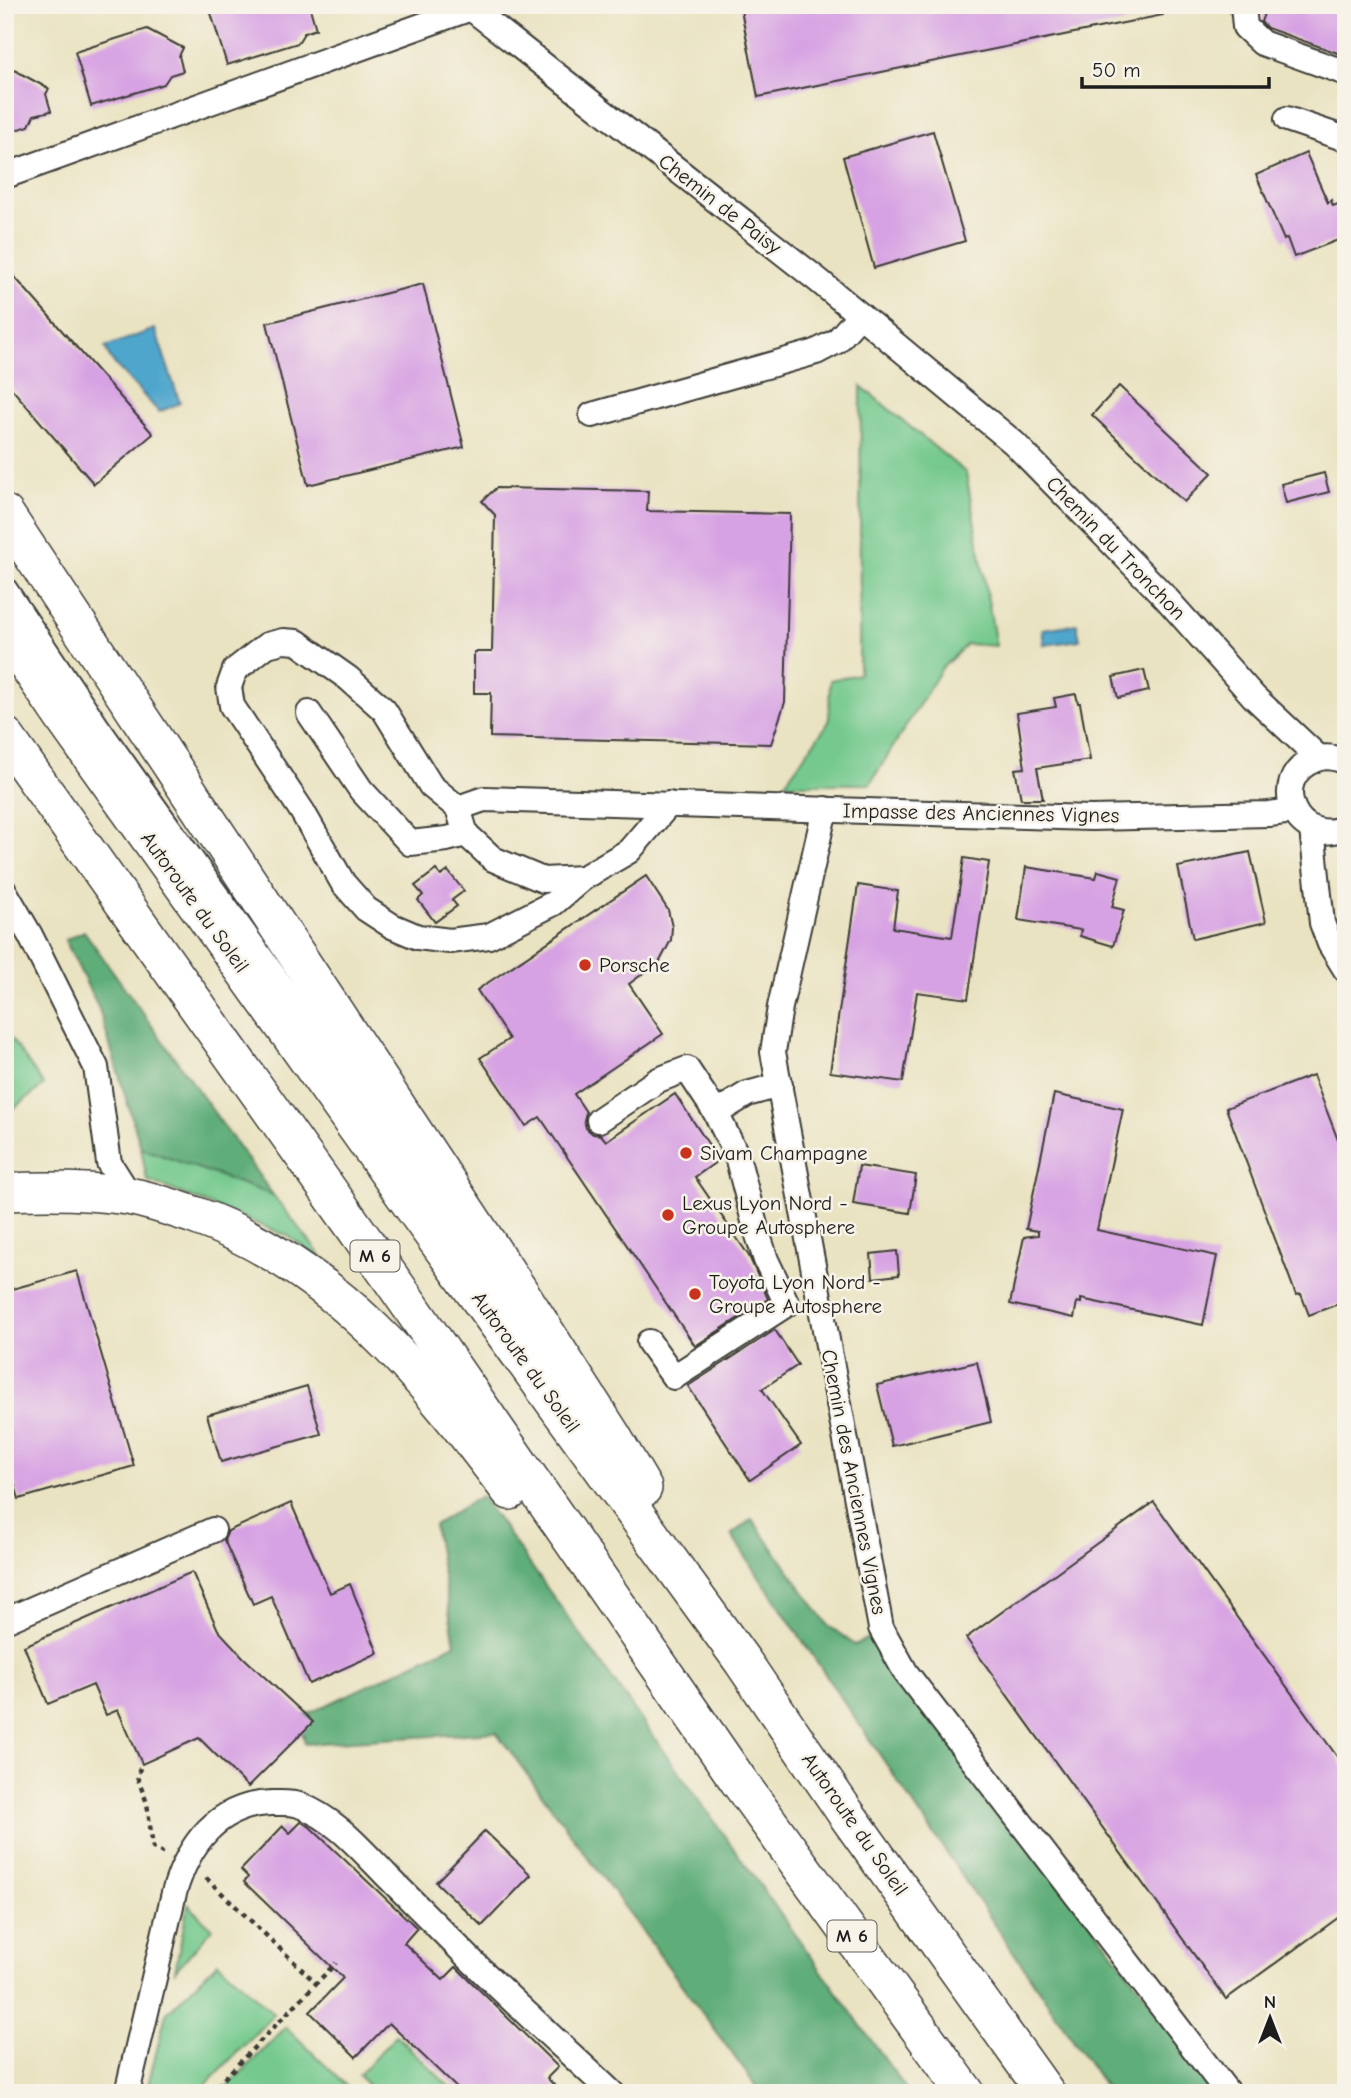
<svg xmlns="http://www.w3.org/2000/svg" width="1351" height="2098" font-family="'Comic Neue',sans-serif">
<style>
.green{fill:#74c98e;stroke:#487255;stroke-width:2}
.forest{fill:#5fad79;stroke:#3e644a;stroke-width:2}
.water{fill:#50a6cc;stroke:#366174;stroke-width:2}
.building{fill:#d7a2e3}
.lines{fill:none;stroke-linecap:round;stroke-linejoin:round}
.minor-casing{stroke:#3b3a35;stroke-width:28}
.highway-casing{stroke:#3b3a35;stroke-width:40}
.path{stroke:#3b3a35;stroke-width:4.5;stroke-dasharray:5 5;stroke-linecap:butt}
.minor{stroke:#fff;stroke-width:24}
.highway{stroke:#fff;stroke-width:37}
.poi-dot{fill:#c8321e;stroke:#f7f3e8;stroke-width:2.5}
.labels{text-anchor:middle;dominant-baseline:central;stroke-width:5;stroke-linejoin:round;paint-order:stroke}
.shield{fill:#f7f3e8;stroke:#5e5c59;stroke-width:2}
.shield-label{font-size:19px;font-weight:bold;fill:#1c1c1c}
.street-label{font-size:21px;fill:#1c1c1c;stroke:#f7f3e8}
.poi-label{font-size:21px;fill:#1c1c1c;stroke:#f7f3e8;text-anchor:start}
</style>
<rect width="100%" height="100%" fill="#f7f3e8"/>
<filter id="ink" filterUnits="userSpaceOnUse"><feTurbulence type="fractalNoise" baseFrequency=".0143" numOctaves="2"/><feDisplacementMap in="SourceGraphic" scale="14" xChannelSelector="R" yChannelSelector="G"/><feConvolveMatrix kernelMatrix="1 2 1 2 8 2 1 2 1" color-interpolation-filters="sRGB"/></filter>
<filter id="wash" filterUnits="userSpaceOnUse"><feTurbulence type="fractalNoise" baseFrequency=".00686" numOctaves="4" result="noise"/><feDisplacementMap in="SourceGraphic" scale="28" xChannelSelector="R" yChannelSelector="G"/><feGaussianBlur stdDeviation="1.57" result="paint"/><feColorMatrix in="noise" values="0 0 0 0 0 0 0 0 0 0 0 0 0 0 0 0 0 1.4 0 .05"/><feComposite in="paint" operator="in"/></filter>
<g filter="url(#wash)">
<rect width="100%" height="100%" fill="#eae3c2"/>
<g class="green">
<polygon points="861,386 966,473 996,646 967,644 942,668 870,784 784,784 829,722 830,680 859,674"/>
<polygon points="7,1033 44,1085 5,1115 5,1035"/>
<polygon points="141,1148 273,1195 328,1265 288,1236 147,1180"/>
<polygon points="188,1904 212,1929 175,1971"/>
<polygon points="218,1962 274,2014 198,2093 146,2093 166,2014"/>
<polygon points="286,2027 354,2093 221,2093"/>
<polygon points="396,2035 456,2093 399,2093 370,2088 359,2075"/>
</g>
<g class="forest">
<polygon points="84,931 273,1195 141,1148 99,1009 65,940"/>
<polygon points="481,1496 909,2093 761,2093 496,1732 305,1744 299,1718 455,1644 434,1525"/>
<polygon points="752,1519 828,1625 855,1645 874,1635 1219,2093 1109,2093 731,1535"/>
</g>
<g class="water">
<polygon points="155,329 180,403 159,412 111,360 105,347"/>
<polygon points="1077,624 1080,640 1044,645 1042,629"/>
</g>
<g id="blocks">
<g class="building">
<polygon points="226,5 309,5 316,29 304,33 298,43 227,65 210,10"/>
<polygon points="740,5 1162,5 1163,15 758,97"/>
<polygon points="1267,5 1346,5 1346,56 1267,28 1261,22"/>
<polygon points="147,29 183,48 179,56 183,71 170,75 164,84 91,106 75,52"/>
<polygon points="5,65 49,89 46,94 51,111 34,115 29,126 5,133"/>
<polygon points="933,131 965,241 874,268 843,157"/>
<polygon points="1306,153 1328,203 1331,200 1333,206 1346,201 1346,237 1294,257 1287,238 1284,240 1256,175"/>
<polygon points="5,266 153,434 94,484 5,381"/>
<polygon points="423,284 464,447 308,485 267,323"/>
<polygon points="1119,386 1212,473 1184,502 1092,415"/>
<polygon points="1324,473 1329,492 1286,503 1281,484"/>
<polygon points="496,488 648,491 647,511 790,514 785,702 771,744 490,737 491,693 474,693 474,652 492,652 495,515 482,501"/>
<polygon points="1144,670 1149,691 1118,698 1113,677"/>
<polygon points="1076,694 1078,703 1080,703 1090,760 1037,768 1043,799 1021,799 1015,769 1025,768 1017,713 1056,707 1054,698"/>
<polygon points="1250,852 1266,922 1193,939 1178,867"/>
<polygon points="964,858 989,862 968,999 917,992 903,1082 830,1072 858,885 898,891 893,928 952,937"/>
<polygon points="1026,867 1096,878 1098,871 1120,877 1112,907 1124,910 1113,946 1080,936 1081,930 1018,920"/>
<polygon points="436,870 441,876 448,871 464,891 452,900 457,906 435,922 418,900 423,895 415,886"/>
<polygon points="646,876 668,910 672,927 671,940 660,961 629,984 663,1034 574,1094 586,1112 584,1120 586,1128 593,1134 601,1135 606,1141 675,1094 719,1160 695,1177 749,1256 768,1299 695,1346 540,1117 526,1126 480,1058 509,1039 477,990"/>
<polygon points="1313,1075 1346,1161 1346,1301 1309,1315 1301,1294 1296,1295 1226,1108"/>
<polygon points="1054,1094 1123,1109 1097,1230 1217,1256 1203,1325 1081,1299 1081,1303 1077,1302 1074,1318 1010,1304 1024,1237 1038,1235 1038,1231 1026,1229"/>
<polygon points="859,1166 916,1175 910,1213 853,1204"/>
<polygon points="897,1251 899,1275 873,1278 871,1254"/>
<polygon points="77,1271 134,1466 19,1499 5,1452 5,1291"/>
<polygon points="775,1330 798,1365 762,1389 801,1445 750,1480 688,1386"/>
<polygon points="977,1362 991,1422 892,1446 877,1385"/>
<polygon points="307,1386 321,1434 221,1462 207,1415"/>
<polygon points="1154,1502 1346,1769 1346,1912 1226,1999 966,1638"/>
<polygon points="291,1503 330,1593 350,1584 378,1653 309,1684 271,1596 253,1604 224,1540 228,1531"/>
<polygon points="192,1572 218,1630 244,1658 313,1722 248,1787 199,1738 142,1764 118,1710 106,1715 93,1685 48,1704 24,1646"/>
<polygon points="301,1822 310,1827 417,1928 404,1943 443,1980 456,1967 558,2067 547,2078 562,2093 462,2093 389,2023 356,2057 310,2012 343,1978 244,1882 248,1877 241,1870 283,1826 290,1833"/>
<polygon points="485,1831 531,1875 482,1926 436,1882"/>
</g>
</g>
</g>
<g filter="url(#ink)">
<use href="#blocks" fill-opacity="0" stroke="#3b3a35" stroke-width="2"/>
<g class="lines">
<defs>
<g id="minor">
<polyline points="467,5 819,281 1014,443 1166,598 1254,697 1319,758"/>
<polyline points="1243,5 1245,27 1262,43 1346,73"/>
<polyline points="1287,119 1346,139"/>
<polyline points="5,176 471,8"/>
<polyline points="592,415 816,352 837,341 860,315"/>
<polyline points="5,590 97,727 500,1294"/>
<polyline points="309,713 361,790 410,843 447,839 466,834"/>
<path d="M1346,762c-11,-5 -21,-7 -32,-2 -48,19 -17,90 32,67"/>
<polyline points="669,804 629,851 583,878 543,880 493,859 466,834 458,808 484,799 1091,818 1269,814 1293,811"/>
<polyline points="458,808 431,786 384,710 348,678 297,642 283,641 267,645 235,670 229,687 232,706 302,811 343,883 366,909 392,926 418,937 450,941 489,936 554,903 583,878"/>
<polyline points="825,809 780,1007 773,1052 881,1628 906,1673 1228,2093"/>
<polyline points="1312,829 1322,923 1330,944 1346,970"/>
<polyline points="5,892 30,935 96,1067 109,1163 130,1196"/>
<polyline points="716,1113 747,1094 780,1085"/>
<polyline points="599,1120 658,1080 687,1069 716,1113 737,1156 756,1229 766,1260 787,1304 674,1377 649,1342"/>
<polyline points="5,1621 213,1530"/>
<path d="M127,2093l47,-200c14,-49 44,-89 98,-90 9,0 19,-1 27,2 35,13 60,42 86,69 24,24 48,48 72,72 50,51 103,98 155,147"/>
</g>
<g id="highway">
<polyline points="5,514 525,1300 611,1434 643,1488"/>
<polyline points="5,632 65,720 425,1224 743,1662 847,1815 1046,2093"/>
<polyline points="5,736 397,1287 738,1780 966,2093"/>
<path d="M5,1192c41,-2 82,-2 123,4 22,4 45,12 66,19 141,51 229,160 316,276"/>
</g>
</defs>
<use href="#minor" class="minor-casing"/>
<use href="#highway" class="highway-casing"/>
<g class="path">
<polyline points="140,1768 137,1777 147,1803 153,1848 163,1853"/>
<polyline points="206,1878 316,1983"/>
<polyline points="210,2093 336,1963"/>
</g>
<use href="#minor" class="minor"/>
<use href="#highway" class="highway"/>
</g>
</g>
<g class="poi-dot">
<circle cx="585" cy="965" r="7"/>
<circle cx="686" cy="1153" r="7"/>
<circle cx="668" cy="1215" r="7"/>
<circle cx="695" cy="1294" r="7"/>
</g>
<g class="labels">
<g class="shield">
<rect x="350.5" y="1240.5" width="49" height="31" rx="5"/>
<rect x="827.5" y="1920.5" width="49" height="31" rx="5"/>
</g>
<g class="shield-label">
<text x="375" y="1256">M 6</text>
<text x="852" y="1936">M 6</text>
</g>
<g class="street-label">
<text transform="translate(720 204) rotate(38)">Chemin de Paisy</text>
<text transform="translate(1116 548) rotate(46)">Chemin du Tronchon</text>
<text transform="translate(981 813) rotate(1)">Impasse des Anciennes Vignes</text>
<text transform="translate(195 902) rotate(54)">Autoroute du Soleil</text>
<text transform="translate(526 1362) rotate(54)">Autoroute du Soleil</text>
<text transform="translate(854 1482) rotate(79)">Chemin des Anciennes Vignes</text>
<text transform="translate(855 1824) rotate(55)">Autoroute du Soleil</text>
</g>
<g class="poi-label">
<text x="599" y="965">Porsche</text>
<text x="700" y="1153">Sivam Champagne</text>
<text x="682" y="1203">Lexus Lyon Nord -<tspan x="682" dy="24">Groupe Autosphere</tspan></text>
<text x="709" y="1282">Toyota Lyon Nord -<tspan x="709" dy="24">Groupe Autosphere</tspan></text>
</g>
</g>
<rect width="1351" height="2098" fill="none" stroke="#f7f3e8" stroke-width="28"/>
<g transform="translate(1270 2018)" stroke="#f7f3e8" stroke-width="5" paint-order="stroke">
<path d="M0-5L12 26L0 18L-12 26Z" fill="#1c1c1c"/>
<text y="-10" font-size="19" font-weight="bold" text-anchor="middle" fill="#1c1c1c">N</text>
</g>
<path d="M1082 77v10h187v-10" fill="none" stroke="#1c1c1c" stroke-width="3.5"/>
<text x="1092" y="77" font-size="21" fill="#1c1c1c" stroke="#f7f3e8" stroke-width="5" paint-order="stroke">50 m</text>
</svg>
